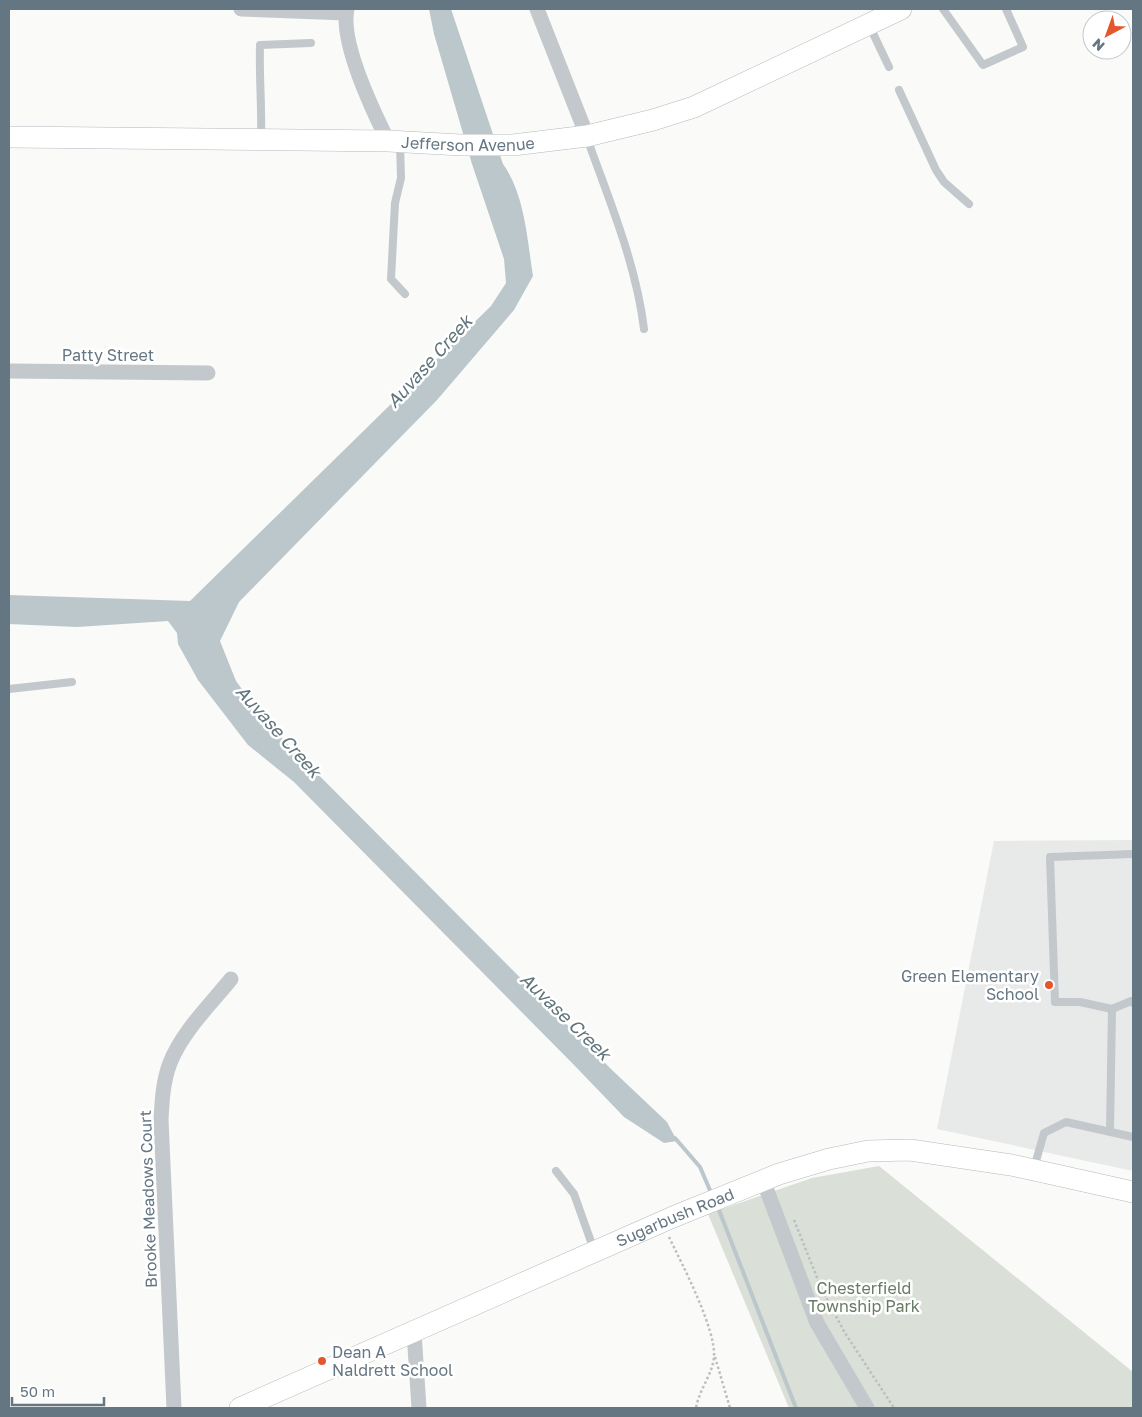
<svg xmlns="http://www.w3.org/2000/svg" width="1142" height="1417" font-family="'Golos Text',sans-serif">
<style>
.built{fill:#e8e9e9}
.green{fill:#dadfd7}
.water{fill:#bbc7cb}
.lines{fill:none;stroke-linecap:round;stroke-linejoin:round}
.stream{stroke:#bbc7cb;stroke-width:4}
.secondary-casing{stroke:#b3babf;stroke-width:22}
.path{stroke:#bbbfc2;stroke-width:2.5;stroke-dasharray:2.5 2.5;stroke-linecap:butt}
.lane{stroke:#c3c8cc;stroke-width:8}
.street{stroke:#c3c8cc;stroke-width:15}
.secondary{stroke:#fff;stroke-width:21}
.poi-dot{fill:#e4572e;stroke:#fff;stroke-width:2}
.labels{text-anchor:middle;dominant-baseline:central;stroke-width:5;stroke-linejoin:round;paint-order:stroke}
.street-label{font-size:16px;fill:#657683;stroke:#fff}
.poi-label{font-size:16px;fill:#657683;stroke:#fff;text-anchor:end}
.park-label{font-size:16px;fill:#687a64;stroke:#fff}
.water-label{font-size:18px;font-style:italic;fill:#60757c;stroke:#fff}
</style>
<rect width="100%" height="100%" fill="#fafaf8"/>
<polygon class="built" points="1133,840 1133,1171 937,1129 994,841"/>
<polygon class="green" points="879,1166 1133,1372 1133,1408 789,1408 708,1214 812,1178"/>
<path class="water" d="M429,9h22l52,155c22,31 24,75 30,112l-19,34 -77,90 -198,202 -19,39 16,40 29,40 347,349 55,52 10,19 -13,2 -40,-26 -49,-51 -281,-284 -46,-37 -50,-65 -20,-36 -1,-11 -9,-12 -91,6 -68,-3v-29l181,6 301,-295 15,-23 -2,-24 -32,-95 -38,-130z"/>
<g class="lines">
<g class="stream">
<polyline points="675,1138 700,1167 712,1195"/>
<polyline points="717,1205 796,1408"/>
</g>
<defs>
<g id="secondary">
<path id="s1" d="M9,137l379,4 73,4h52l74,-9 66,-16 41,-13 207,-98"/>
<path id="s2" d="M240,1408l433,-191 106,-43 50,-15 39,-8 42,-1 101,15 122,27"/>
</g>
</defs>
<use href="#secondary" class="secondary-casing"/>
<g class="path">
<polyline points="794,1220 822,1290 845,1333 894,1408"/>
<path d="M669,1237c13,27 47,92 45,120 -1,16 -15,33 -18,51"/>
<polyline points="715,1357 730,1408"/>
</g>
<g class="lane">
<polyline points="943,9 983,65 1023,47 1006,9"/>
<polyline points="869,25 889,67"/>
<polyline points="899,90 936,170 944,182 969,204"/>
<path d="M261,137c1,-31 -2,-61 -1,-92l51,-2"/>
<path d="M587,138c22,62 49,125 57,191"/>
<polyline points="400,144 401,178 395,203 391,279 405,294"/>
<polyline points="9,689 72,682"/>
<polyline points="1112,1009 1080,1002 1055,1002 1050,857 1133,854"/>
<polyline points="1110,1131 1112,1009 1131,1001 1133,1003"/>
<polyline points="1034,1168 1044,1133 1066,1122 1133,1137"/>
<polyline points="556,1171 574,1194 594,1250"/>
</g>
<g class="street">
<polyline points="241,9 346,13"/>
<path d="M347,9c-7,33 26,102 41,132"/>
<polyline points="537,9 587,136"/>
<polyline points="9,371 208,373"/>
<polyline points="763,1180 817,1323 867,1408"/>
<polyline points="414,1332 419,1408"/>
<path d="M174,1408l-13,-288c1,-19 2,-39 9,-57 12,-31 40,-58 61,-84"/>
</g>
<use href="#secondary" class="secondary"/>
</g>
<g class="poi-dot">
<circle cx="1049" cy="985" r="5"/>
<circle cx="322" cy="1361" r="5"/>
</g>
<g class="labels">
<g class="street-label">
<text stroke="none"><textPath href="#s1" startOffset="459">Jefferson Avenue</textPath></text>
<text x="108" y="355">Patty Street</text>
<text transform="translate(148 1199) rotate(-92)">Brooke Meadows Court</text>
<text stroke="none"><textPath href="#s2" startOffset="475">Sugarbush Road</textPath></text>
</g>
<g class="poi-label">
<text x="1039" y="976">Green Elementary<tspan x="1039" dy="18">School</tspan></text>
<text x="332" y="1352" text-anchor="start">Dean A<tspan x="332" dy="18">Naldrett School</tspan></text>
</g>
<g class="park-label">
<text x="864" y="1288">Chesterfield<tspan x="864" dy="18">Township Park</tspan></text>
</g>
<g class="water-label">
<text transform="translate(429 361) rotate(-48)">Auvase Creek</text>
<text transform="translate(279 731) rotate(48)">Auvase Creek</text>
<text transform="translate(566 1016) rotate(44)">Auvase Creek</text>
</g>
</g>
<rect width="1142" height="1417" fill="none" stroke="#657683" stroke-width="20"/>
<g transform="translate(1107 35) rotate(221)"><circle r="24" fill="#ffffff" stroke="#c1c8cd"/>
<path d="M0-4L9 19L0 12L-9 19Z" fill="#e4572e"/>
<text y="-8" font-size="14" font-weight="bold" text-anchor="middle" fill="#657683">N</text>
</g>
<path d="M12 1397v8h92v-8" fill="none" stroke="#657683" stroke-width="2.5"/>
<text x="20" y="1397" font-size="15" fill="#657683" stroke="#ffffff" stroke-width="4" paint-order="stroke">50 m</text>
</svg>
